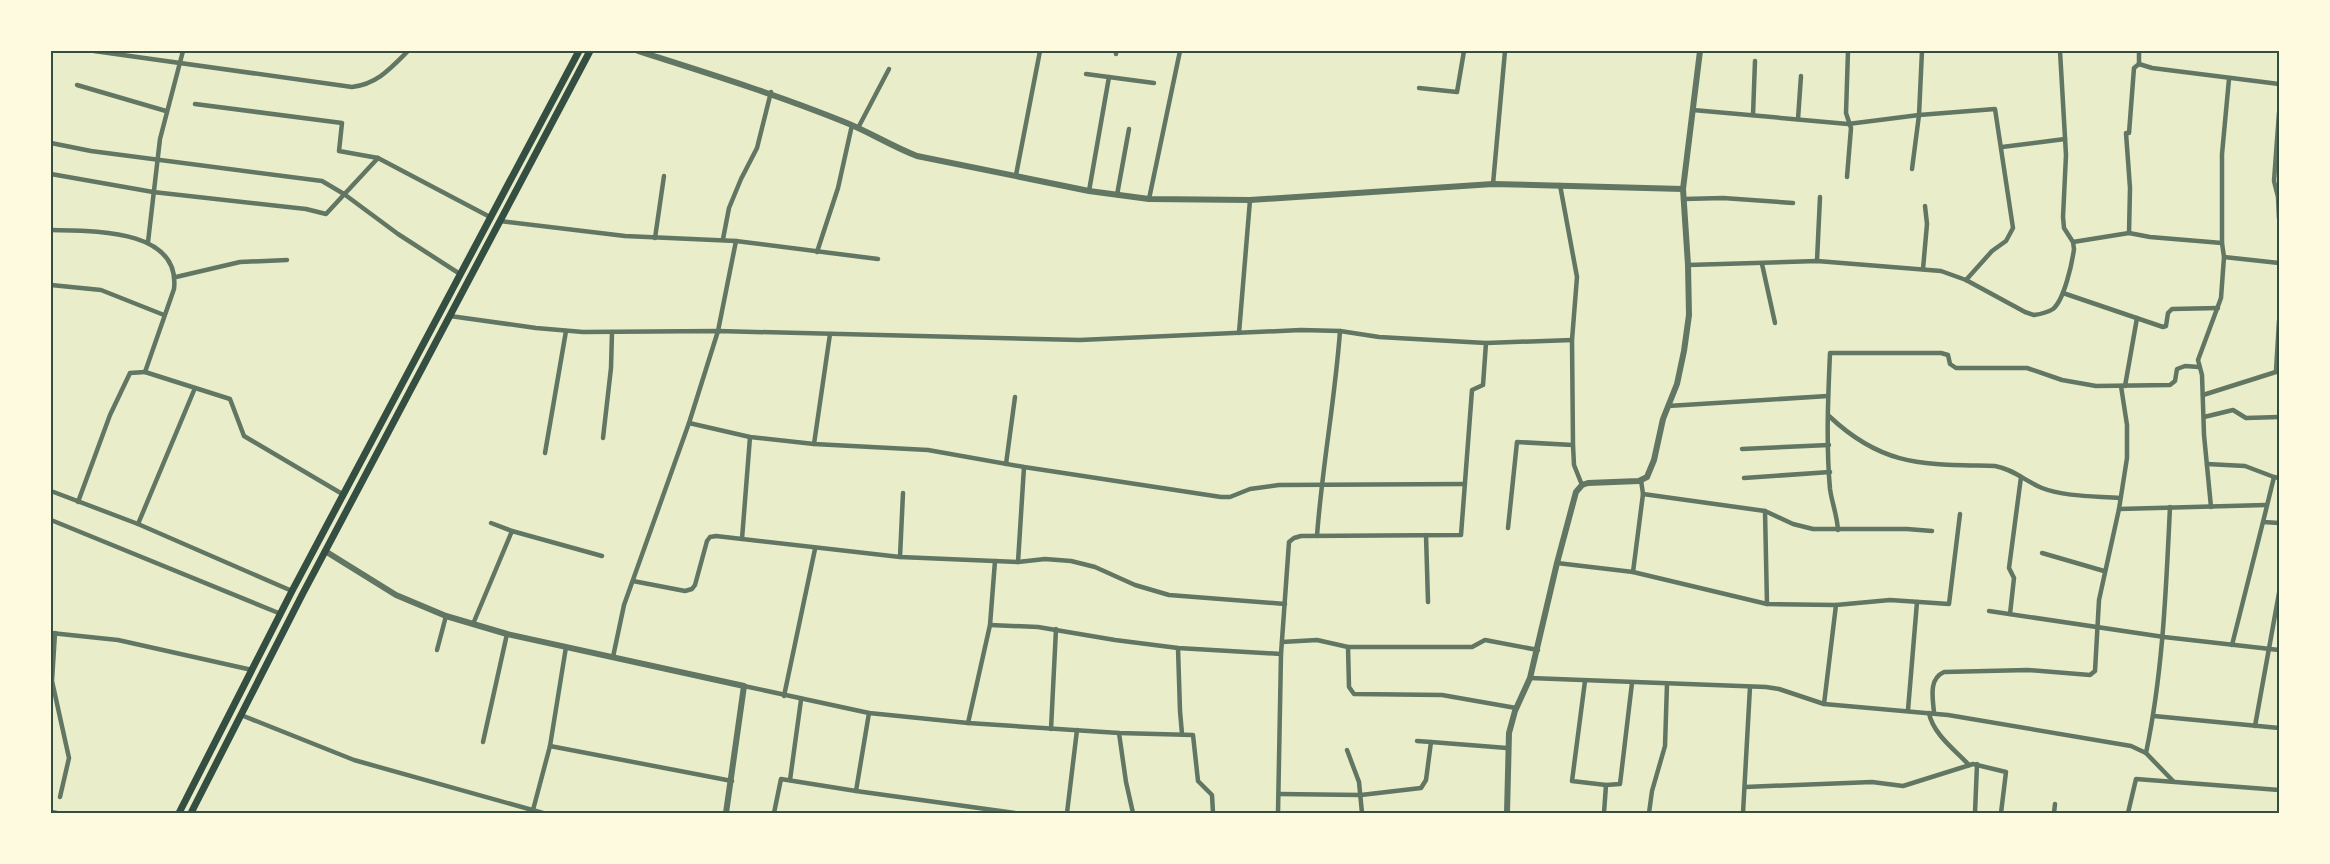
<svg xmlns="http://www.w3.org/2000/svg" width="2330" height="864" font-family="'Fira Sans',sans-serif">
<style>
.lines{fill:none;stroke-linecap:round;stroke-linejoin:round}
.minor{stroke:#617663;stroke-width:4.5}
.tertiary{stroke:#617663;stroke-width:6}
.secondary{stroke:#344e41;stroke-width:7}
.neatline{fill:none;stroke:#344e41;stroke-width:2}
</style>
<rect width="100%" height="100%" fill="#e9edc9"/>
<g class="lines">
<g class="minor">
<path d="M94,51l258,36c25,-3 38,-18 56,-36"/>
<polyline points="2139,51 2139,64 2152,68 2279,84"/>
<polyline points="1116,54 1116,51"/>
<polyline points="1086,74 1154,83"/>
<polyline points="77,85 166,111"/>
<polyline points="1419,88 1457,92 1464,51"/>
<polyline points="195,104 342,123 339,151 378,158 490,217"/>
<polyline points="1693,110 1848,124 1919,115 1995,109 2013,228 2006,241 1992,251 1966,280"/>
<polyline points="2279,113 2274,181 2278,197 2279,218"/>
<polyline points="1753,115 1755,61"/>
<polyline points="1798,119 1801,76"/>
<polyline points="858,128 889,69"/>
<polyline points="51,143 91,151 322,181 344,194 398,234 460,274"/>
<polyline points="2002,147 2065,139"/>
<polyline points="1912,169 1919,115 1922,51"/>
<polyline points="51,174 153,192 306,209 326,214 378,158"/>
<polyline points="1016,175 1040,51"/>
<polyline points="1847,177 1851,128 1846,113 1848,51"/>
<polyline points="1493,184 1505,51"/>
<polyline points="1560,185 1577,277 1572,340 1573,445 1574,465 1582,485"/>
<polyline points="1089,191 1109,77"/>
<polyline points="1117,195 1129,129"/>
<polyline points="1149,199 1180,51"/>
<polyline points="1684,199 1723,198 1793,203"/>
<polyline points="500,221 625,236 736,241 878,259"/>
<path d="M51,230c41,1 130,-2 123,59l-29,83 85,27 14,37 100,59"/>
<polyline points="2129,233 2130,188 2126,133 2129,133 2134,68 2139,64"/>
<polyline points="655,238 664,176"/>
<polyline points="723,239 729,208 741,179 757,148 771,92"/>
<polyline points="148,242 160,139 183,51"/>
<polyline points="2073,242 2129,233 2150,237 2222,243"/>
<polyline points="817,252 838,188 852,125"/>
<polyline points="2224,257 2279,263"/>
<polyline points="1817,261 1820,197"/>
<polyline points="1762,264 1775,323"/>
<path d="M1688,265l129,-4 124,10 25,9 59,32 9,3c7,-1 13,-2 19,-6 11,-9 19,-45 21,-60l-1,-7 -9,-14 -1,-11 3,-62 -6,-104"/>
<polyline points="1923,269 1927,224 1925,206"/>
<polyline points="176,277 240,262 287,260"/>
<polyline points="51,285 101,290 164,315"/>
<polyline points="2063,293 2163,327 2166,326 2168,313 2172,309 2218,308"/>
<polyline points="450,316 536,328 583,332 718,331 1080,340 1301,330 1340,331 1379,337 1486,343 1572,340"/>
<polyline points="1239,333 1250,200"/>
<polyline points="2276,371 2279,321"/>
<polyline points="2125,386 2137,318"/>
<polyline points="2203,395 2279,371"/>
<polyline points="1668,406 1828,396"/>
<path d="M1829,416c55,52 96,48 166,50 18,3 30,15 47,22 23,9 54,8 78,10"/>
<polyline points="2204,417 2233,410 2246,418 2279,417"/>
<polyline points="689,423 750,437 814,444 928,450 1024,467 1221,497 1230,497 1250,489 1279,485 1465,484"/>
<polyline points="603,438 611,368 612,332"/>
<polyline points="814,444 830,334"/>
<polyline points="1742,449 1829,445"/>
<polyline points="545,453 566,331"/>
<polyline points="1006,464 1015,397"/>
<polyline points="2207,464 2245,466 2274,477"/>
<polyline points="1744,478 1830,472"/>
<polyline points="2279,478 2274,477 2263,522 2279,523"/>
<polyline points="51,491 138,524 292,591"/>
<polyline points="1643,494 1765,511 1793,524 1813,529 1907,529 1932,531"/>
<polyline points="78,502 110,415 130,373 145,372"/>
<polyline points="2211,507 2204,435 2202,375 2198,360 2221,298 2224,257 2222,243 2222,154 2229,79"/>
<polyline points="2119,509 2266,505"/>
<polyline points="1765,511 1767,604"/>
<polyline points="51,520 281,614"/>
<polyline points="491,523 512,531"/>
<polyline points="138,524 195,388"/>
<polyline points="1508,528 1517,442 1573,445"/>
<path d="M1838,530c-1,-15 -6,-27 -8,-41 -4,-45 -2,-91 0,-136h111l7,2 2,9 6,4h71l35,12 34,6 74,-1 5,-4 2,-12 8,-3 14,1"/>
<polyline points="1426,535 1428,602"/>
<path d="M1317,536c5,-69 18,-136 23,-205"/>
<polyline points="742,539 750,437"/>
<polyline points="2042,553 2104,571"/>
<polyline points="900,557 903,493"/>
<polyline points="1018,562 1024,467"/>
<polyline points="1557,563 1633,572 1767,604 1836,605 1890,600 1949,604 1960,514"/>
<polyline points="1633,572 1643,494 1641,480"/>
<polyline points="633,581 685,591 692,589 695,585 707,541 710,537 716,536 900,557 1018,562 1045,559 1071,561 1095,567 1135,585 1169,595 1285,604"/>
<polyline points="1989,611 2164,637 2279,650"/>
<polyline points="2010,614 2014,578 2009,568 2021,477"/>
<polyline points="473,624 512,531 602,556"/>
<polyline points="990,625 1038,627 1115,640 1178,648 1281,654"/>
<polyline points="51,633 118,640 252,670"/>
<polyline points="55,633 52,681 69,758 60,797"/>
<polyline points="1282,642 1317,640 1348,647 1472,647 1485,640 1538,650"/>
<polyline points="2232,645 2263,522"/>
<polyline points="1348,647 1349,687 1354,694 1442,695 1516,708"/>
<polyline points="1178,648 1180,711 1182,734"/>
<polyline points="437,650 446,616"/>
<polyline points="613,657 624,605 689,423 718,331 736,241"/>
<polyline points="1530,678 1766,687 1779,689 1824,704 1948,715 2131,746 2146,753 2173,781"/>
<polyline points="1585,681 1572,781 1606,785 1620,784 1632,683"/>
<polyline points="744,686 869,713 968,723 1119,733 1193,735 1198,781 1212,795 1213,813"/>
<polyline points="784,696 815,549"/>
<polyline points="1824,704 1836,605"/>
<polyline points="1908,710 1917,602"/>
<path d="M1929,713c4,21 26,37 40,52"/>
<path d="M1934,713c-1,-14 -6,-34 10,-41l84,-2 62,5 5,-4 4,-71 20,-91 8,-51v-33l-6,-39"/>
<polyline points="241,715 354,760 543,813"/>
<polyline points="2154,716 2279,728"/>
<polyline points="968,723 990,625 995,561"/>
<polyline points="2255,726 2279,593"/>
<polyline points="1051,729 1056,629"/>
<polyline points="1119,733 1126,782 1133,813"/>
<polyline points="1417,741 1431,742"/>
<polyline points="483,742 507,634"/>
<polyline points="550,746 732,781"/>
<polyline points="1347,750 1359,782 1362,813"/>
<path d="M2146,753c17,-81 20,-163 24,-246"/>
<polyline points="790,780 801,700"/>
<polyline points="1745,787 1872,782 1903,786 1973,764 2006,772 2001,813"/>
<polyline points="856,791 869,713"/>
<polyline points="1279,794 1361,795 1421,788 1426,780 1431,742 1507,748"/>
<polyline points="533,810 550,746 566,647"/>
<polyline points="51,812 57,813"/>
<polyline points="774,813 781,779 856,791 1015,813"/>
<polyline points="1067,813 1077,730"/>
<polyline points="1278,813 1281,654 1289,542 1294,538 1301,536 1461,535 1472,390 1483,385 1486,343"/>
<polyline points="1604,813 1606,785"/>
<polyline points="1649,813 1652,791 1665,746 1667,684"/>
<polyline points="1743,813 1750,687"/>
<polyline points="1975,813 1977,764"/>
<polyline points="2054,813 2055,804"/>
<polyline points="2128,813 2136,779 2279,790"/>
</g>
<g class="tertiary">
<path d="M638,51c69,22 137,43 204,70 26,10 49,25 75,35l172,35 60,8 101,1 243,-16 190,5"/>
<polyline points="325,551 396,595 446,616 507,634 744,686 726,813"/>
<polyline points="1507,813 1509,733 1515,711 1530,678 1557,563 1576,492 1582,485 1588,483 1639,481 1647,477 1654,460 1663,419 1677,384 1684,351 1689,315 1688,265 1683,189 1700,51"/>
</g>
<g class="secondary">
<polyline points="179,813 292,591 579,51"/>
<polyline points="191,813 302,595 590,51"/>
</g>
</g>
<rect width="2330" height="864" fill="none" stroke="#fefae0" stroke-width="105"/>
<rect x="52" y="52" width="2226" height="760" class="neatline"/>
</svg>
